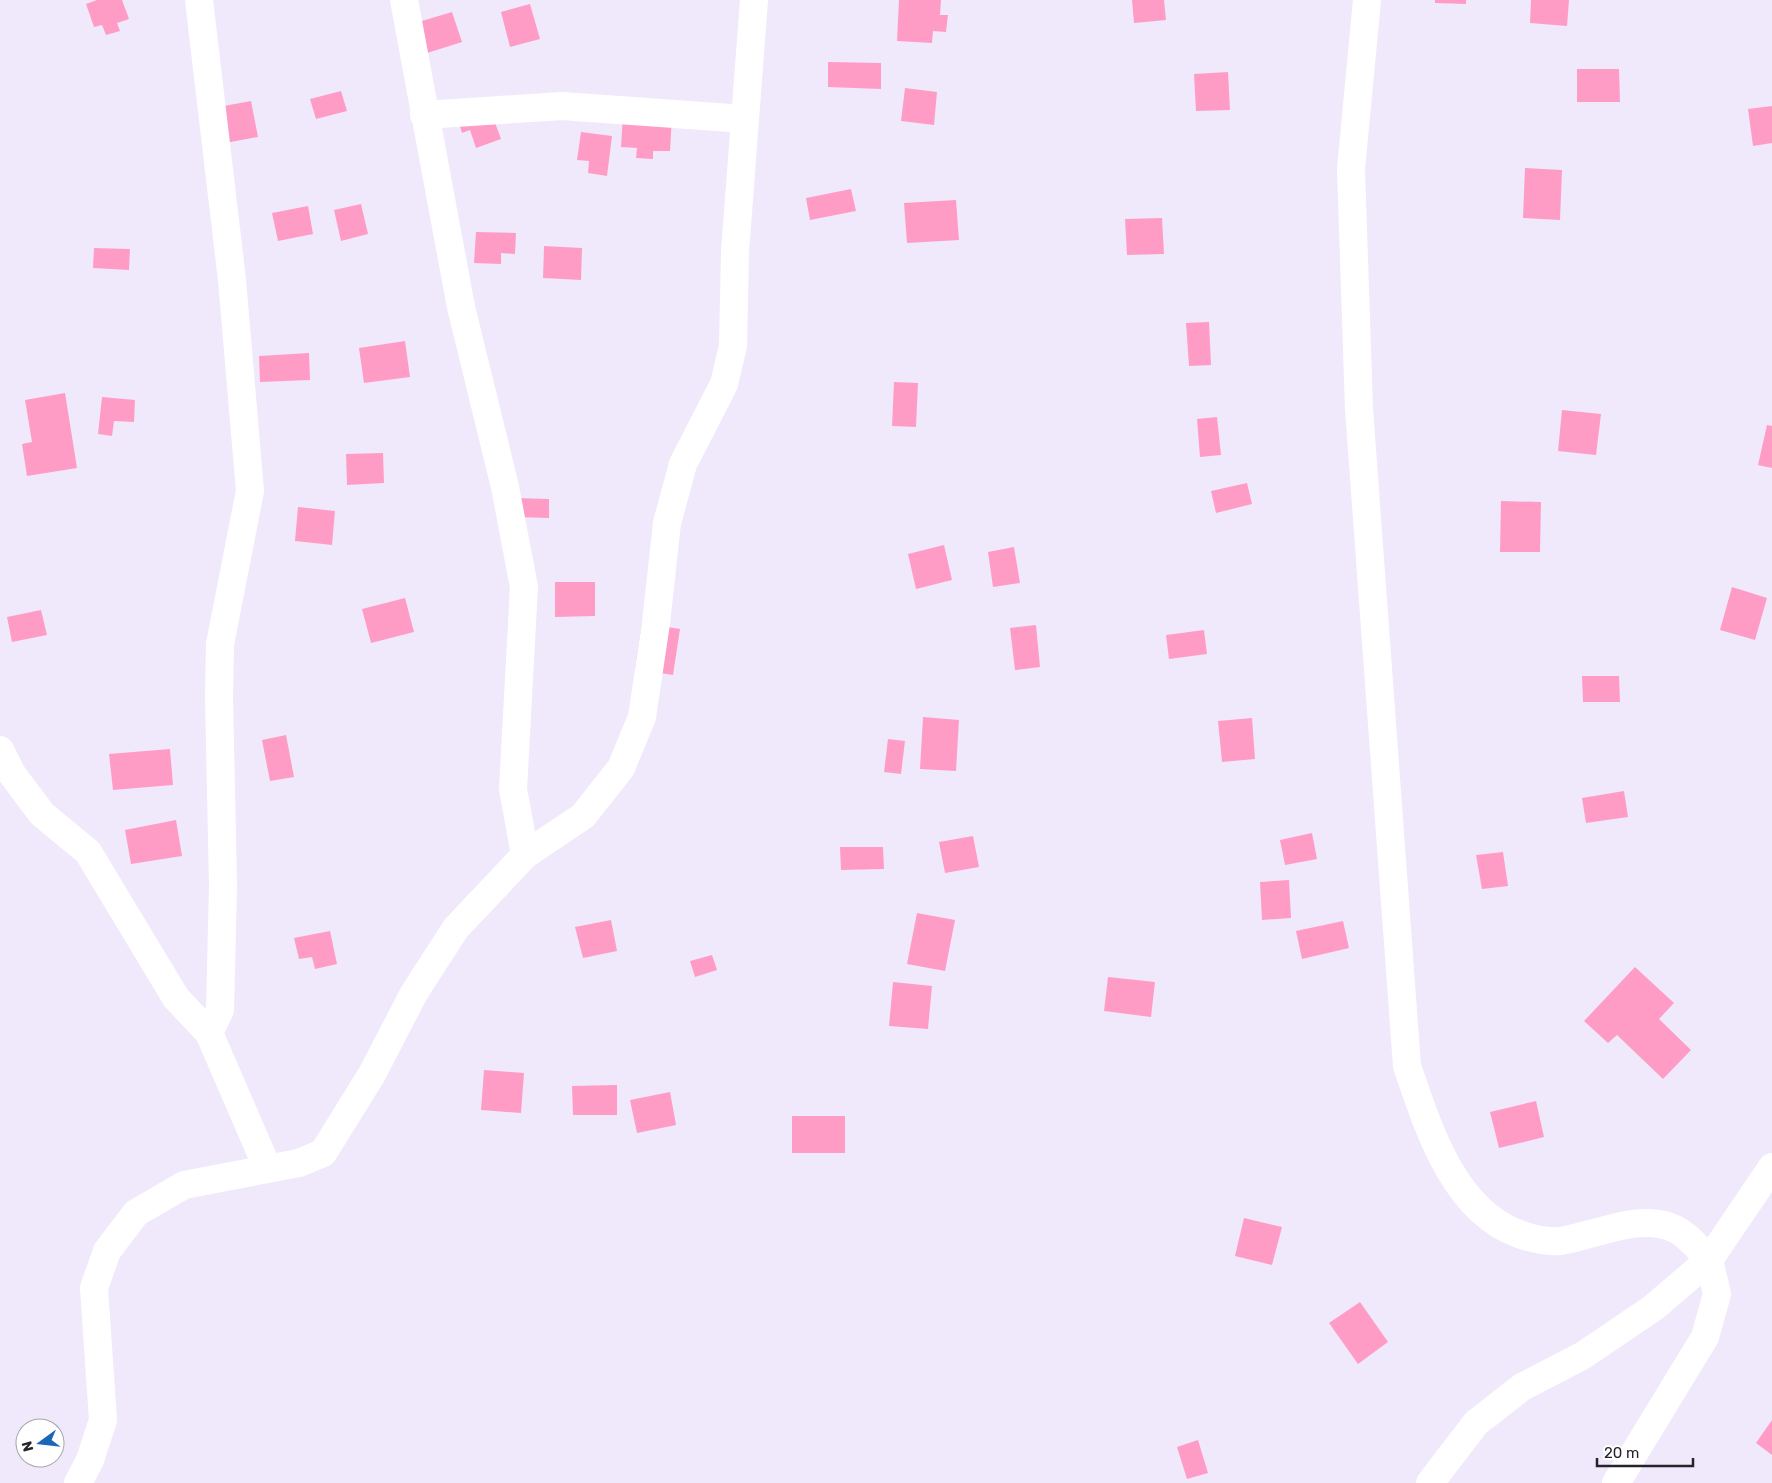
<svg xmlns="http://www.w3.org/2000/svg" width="1772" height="1483" font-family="Rubik,sans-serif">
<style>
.building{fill:#ff9cc6}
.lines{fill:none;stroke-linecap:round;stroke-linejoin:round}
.minor{stroke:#fff;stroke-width:28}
</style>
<rect width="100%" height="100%" fill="#f0e9fc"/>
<g class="building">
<polygon points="97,0 122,0 129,19 117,23 120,31 106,35 102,25 94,27 86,4"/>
<polygon points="899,0 941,0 940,15 948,15 946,32 933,31 932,43 897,41"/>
<polygon points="1132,0 1164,0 1166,20 1134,23"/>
<polygon points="1435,0 1466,0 1466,4 1435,3"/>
<polygon points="1531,0 1569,0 1567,26 1530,23"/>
<polygon points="530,4 540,39 510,47 501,12"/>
<polygon points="452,12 462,42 424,54 415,23"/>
<polygon points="828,62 881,63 881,89 828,87"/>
<polygon points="1577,69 1619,69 1620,102 1577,102"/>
<polygon points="1228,72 1230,110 1196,111 1194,74"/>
<polygon points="905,88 937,92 934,125 901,121"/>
<polygon points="341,91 347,111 316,119 310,99"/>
<polygon points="251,101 258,137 220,144 213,108"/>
<polygon points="1772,106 1772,143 1753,146 1748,109"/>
<polygon points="490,109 501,139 476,148 470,130 462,133 458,120"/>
<polygon points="623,113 672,116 670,151 653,151 653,159 636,158 637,148 621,147"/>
<polygon points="581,132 612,136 607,176 588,173 589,161 577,160"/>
<polygon points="1525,168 1562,170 1560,220 1523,218"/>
<polygon points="851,189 856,211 810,220 806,198"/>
<polygon points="956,200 959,240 907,243 904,203"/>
<polygon points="361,204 368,234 341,241 334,210"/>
<polygon points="308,206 313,234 278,241 272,213"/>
<polygon points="1162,218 1164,254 1127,255 1125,219"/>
<polygon points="476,232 516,233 515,254 501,253 501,264 474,263"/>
<polygon points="544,246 582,248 581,280 543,278"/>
<polygon points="94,248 130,249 129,270 93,268"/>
<polygon points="1209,322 1211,365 1189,366 1186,323"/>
<polygon points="405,341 410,377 364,383 359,348"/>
<polygon points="309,353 310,380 260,382 259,356"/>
<polygon points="894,382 918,383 916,427 892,426"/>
<polygon points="65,393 77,468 27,476 22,444 32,442 25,400"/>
<polygon points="102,397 135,400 134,422 114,421 112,436 98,434"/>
<polygon points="1562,410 1601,414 1596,455 1558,451"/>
<polygon points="1217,417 1221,455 1200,457 1197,419"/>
<polygon points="1767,425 1772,426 1772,468 1758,465"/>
<polygon points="383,453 384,483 347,485 346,454"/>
<polygon points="1247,483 1252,504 1216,513 1211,491"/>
<polygon points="516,498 549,499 549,518 515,517"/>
<polygon points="1501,501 1541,502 1540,552 1500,552"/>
<polygon points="298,507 335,511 332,545 295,541"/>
<polygon points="944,545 952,580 916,589 908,554"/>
<polygon points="1014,547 1020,583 993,587 988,552"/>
<polygon points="555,582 595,582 595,616 555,617"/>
<polygon points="1732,587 1767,598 1755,640 1720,630"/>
<polygon points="405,598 414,632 371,643 362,609"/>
<polygon points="41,610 47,635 12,642 7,617"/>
<polygon points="642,623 680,629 673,675 635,669"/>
<polygon points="1036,625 1040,667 1015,670 1010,628"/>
<polygon points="1204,630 1207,654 1169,659 1166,635"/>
<polygon points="1582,676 1619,676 1620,702 1583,702"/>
<polygon points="923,717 959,720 956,771 920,769"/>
<polygon points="1252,718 1255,759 1222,762 1218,721"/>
<polygon points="286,735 294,777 270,781 262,740"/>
<polygon points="888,739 905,741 901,774 884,772"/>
<polygon points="170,749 173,785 113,790 109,754"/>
<polygon points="1624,791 1628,817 1586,823 1582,798"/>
<polygon points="176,820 182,856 131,864 125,830"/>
<polygon points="1312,833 1317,859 1285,865 1280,840"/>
<polygon points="973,836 979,867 945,873 939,842"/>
<polygon points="840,847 883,847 884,869 841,870"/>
<polygon points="1503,852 1508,886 1482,889 1476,855"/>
<polygon points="1289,880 1291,918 1262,920 1260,882"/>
<polygon points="917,913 955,920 945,971 907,964"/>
<polygon points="611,920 617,951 583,958 575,927"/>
<polygon points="1343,921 1349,948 1302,959 1296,931"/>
<polygon points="330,931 337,964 315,969 312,957 299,959 294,938"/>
<polygon points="712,955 717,970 695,977 690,961"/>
<polygon points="1635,967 1674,1003 1659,1019 1691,1050 1663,1079 1617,1035 1608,1043 1584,1021"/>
<polygon points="1108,977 1155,982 1151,1017 1104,1011"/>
<polygon points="893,982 932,986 928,1029 889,1026"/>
<polygon points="484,1070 524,1073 521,1113 481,1110"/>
<polygon points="617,1085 617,1115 573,1115 572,1086"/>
<polygon points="670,1092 676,1125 637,1133 630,1100"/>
<polygon points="1536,1101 1544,1137 1499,1148 1490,1112"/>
<rect x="792" y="1116" width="53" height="37"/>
<polygon points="1244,1218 1282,1227 1272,1265 1235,1256"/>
<polygon points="1360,1302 1388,1342 1358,1364 1329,1323"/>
<polygon points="1772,1420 1772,1455 1756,1443"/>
<polygon points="1198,1440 1208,1473 1187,1479 1177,1447"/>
</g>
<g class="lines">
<g class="minor">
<polyline points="199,0 232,280 250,491 220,644 219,697 223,886 220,1010 209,1033"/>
<polyline points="404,0 461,307 505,487 524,587 513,789 525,855"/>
<path d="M1367,0l-16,169 8,240 48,657c21,61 46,144 112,168 14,5 26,8 41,7 35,-5 80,-29 115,-12 14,7 24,20 34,31l-56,48 -71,48 -60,31 -46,36 -46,60"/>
<polyline points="424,115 562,106 745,119"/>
<polyline points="0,750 12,774 42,814 88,852 176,998 209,1033 267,1167"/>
<polyline points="78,1483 90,1460 103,1420 94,1288 107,1251 136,1213 184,1185 299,1163 323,1153 372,1074 414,993 456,928 525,855 583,816 621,768 642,717 656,623 667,523 683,464 724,384 733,346 735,252 754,0"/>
<polyline points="1616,1483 1705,1337 1717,1294 1709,1260 1772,1167"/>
</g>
</g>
<g transform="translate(40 1443) rotate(255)"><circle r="24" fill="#ffffff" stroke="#a8a7aa"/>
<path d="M0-4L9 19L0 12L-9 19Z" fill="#1b66b6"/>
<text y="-8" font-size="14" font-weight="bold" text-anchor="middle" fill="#26232a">N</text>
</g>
<path d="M1597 1458v8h96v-8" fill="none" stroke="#26232a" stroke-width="2.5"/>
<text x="1604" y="1458" font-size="15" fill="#26232a" stroke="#ffffff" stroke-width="4" paint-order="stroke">20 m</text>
</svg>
